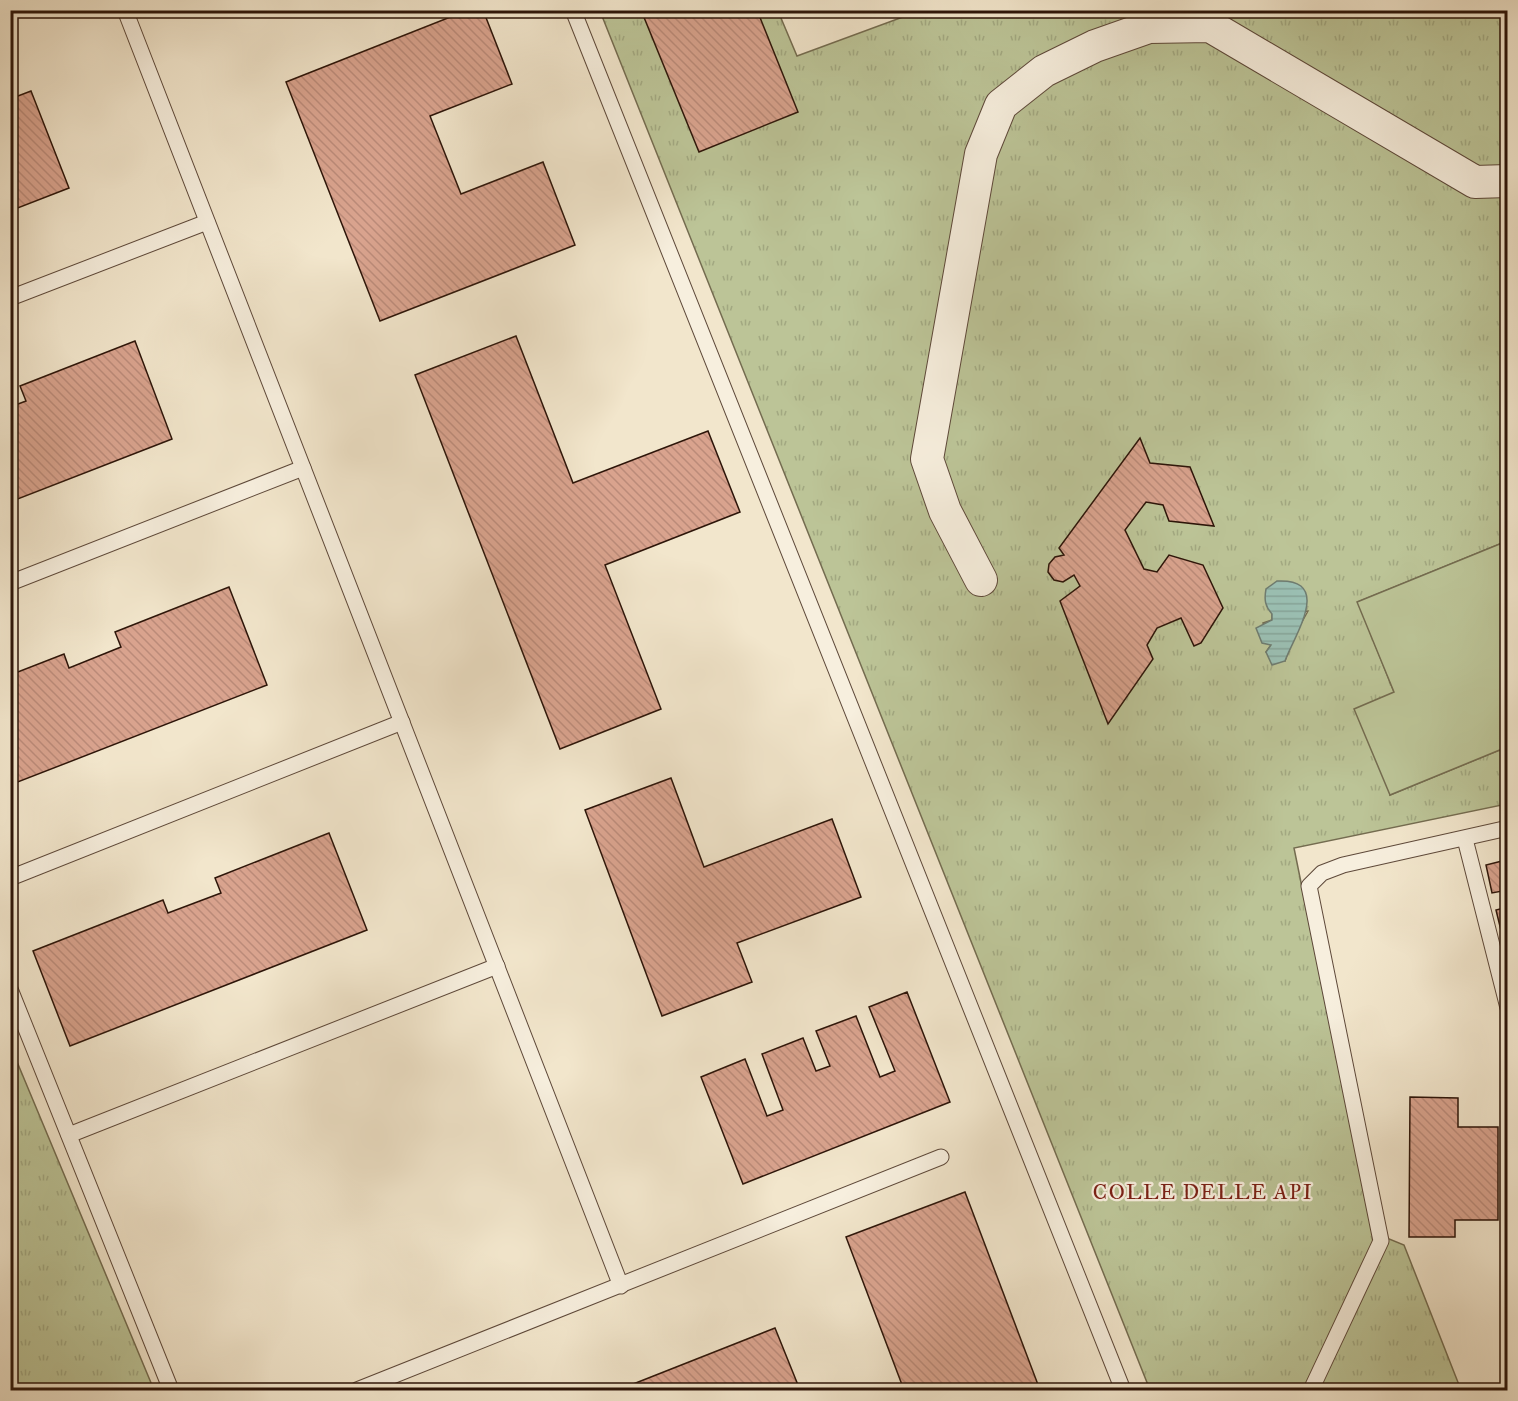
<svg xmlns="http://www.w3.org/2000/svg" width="1518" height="1401" font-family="'IM FELL Great Primer',serif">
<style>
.grass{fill:url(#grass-tufts);stroke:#746c50;stroke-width:1.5;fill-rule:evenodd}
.pitch{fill:#bcc497;stroke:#746c50;stroke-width:1.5}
.water{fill:url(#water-rules);stroke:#6f7c70;stroke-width:1.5}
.building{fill:url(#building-back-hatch);stroke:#2d1509;stroke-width:1.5}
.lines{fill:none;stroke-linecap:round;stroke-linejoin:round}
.service-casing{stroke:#5e493a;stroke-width:17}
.minor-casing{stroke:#5e493a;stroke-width:34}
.service{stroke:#f7efde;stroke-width:15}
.minor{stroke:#f7efde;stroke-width:32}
.labels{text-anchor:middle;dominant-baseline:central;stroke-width:4.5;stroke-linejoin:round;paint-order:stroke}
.quarter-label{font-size:21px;letter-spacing:1.5px;fill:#7a1f14;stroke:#f7efde}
</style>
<defs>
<pattern id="grass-tufts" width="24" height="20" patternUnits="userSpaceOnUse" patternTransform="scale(1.5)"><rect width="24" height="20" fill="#bcc497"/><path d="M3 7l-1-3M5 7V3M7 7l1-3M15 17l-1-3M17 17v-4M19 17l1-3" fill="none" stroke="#a2a881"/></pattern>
<pattern id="water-rules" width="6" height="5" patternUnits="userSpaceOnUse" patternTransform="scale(1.5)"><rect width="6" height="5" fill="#9bc0b4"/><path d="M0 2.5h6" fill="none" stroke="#86a499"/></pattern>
<pattern id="building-back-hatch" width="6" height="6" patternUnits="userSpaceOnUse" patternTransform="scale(1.5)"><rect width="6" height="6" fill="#d9a38e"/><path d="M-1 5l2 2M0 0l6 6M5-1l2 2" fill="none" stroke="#bb8b79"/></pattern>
</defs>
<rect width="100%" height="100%" fill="#f2e6cc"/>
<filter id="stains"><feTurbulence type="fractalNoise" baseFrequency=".00333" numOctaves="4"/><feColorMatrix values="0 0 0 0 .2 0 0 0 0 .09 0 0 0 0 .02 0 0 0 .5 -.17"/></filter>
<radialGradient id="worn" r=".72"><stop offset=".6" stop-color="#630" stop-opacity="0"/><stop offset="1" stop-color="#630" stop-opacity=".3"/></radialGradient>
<g class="grass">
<path d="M600,11h178l19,45 122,-45h588v530l-149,61 36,90 -4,103 117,-48v57l-213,44 78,384 32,13 57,145h-311zM1308,611l-15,27 -8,23 -19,-9 5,-7 -8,-22 9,-3v-6z"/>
<polygon points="10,1045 154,1390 11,1390"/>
</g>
<polygon class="pitch" points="1507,541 1507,747 1390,795 1354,709 1394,692 1357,602"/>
<path class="water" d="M1277,581c57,-3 17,55 8,80l-13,4 -6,-13 5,-7 -9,-2 -6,-15 16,-8v-6c-7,-8 -8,-14 -6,-25z"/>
<g class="building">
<polygon points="468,10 483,10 512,84 430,116 461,194 543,162 575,245 380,321 286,82"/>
<polygon points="641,10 757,10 798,112 699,152"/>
<polygon points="31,91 69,188 10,211 10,99"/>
<polygon points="516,336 573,483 708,431 740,512 605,565 661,709 560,749 415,375"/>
<polygon points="135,341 172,439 10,502 10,407 26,401 20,386"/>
<polygon points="1140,438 1150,463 1190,467 1214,526 1169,521 1163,505 1146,502 1125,530 1144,569 1157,572 1169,555 1203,565 1223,608 1201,643 1194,646 1181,618 1157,628 1147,645 1153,659 1108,724 1060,601 1080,586 1074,575 1063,582 1054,580 1048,572 1049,564 1055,557 1064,555 1059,548"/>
<polygon points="229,587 267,685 10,785 10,675 64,654 69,668 121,647 115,632"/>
<polygon points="671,778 704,867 832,819 861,897 737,943 752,982 662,1016 585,810"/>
<polygon points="329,833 367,930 70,1046 33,951 163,900 168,913 221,893 215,878"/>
<polygon points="1506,860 1508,890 1492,893 1486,865"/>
<polygon points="1508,907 1508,959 1496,910"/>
<polygon points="907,992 950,1102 743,1184 701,1077 745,1059 767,1116 783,1110 762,1054 803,1038 816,1071 830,1066 816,1031 856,1016 880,1077 895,1071 869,1007"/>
<polygon points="1410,1097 1458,1098 1458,1127 1498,1127 1498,1220 1455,1220 1455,1237 1409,1237"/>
<polygon points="965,1192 1040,1390 904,1390 846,1237"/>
<polygon points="775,1328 800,1390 618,1390"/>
</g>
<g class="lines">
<defs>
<g id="service">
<polyline points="125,10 621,1286"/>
<polyline points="573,10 1123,1390"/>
<polyline points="10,298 207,222"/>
<polyline points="10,583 303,468"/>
<polyline points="1465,839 1508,1008"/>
<polyline points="10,878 402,722"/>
<polyline points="10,989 171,1390"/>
<polyline points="69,1135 497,966"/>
<polyline points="357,1390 941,1157"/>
<polyline points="1311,1390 1381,1241 1309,886 1322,873 1343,865 1508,828"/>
</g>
<polyline id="minor" points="981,580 945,511 927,459 981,154 1001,105 1044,71 1095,46 1149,27 1210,26 1475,182 1508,181"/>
</defs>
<use href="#service" class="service-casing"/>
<use href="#minor" class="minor-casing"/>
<use href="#service" class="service"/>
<use href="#minor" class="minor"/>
</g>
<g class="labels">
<g class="quarter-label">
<text x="1203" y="1192">COLLE DELLE API</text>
</g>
</g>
<rect width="1518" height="1401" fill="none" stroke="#f2e6cc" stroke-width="36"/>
<rect x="12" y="12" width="1494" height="1377" fill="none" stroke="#2d1509" stroke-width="3"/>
<rect x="18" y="18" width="1482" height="1365" fill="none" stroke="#2d1509" stroke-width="1.5"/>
<rect width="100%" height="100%" filter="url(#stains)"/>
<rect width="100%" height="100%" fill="url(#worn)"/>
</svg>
